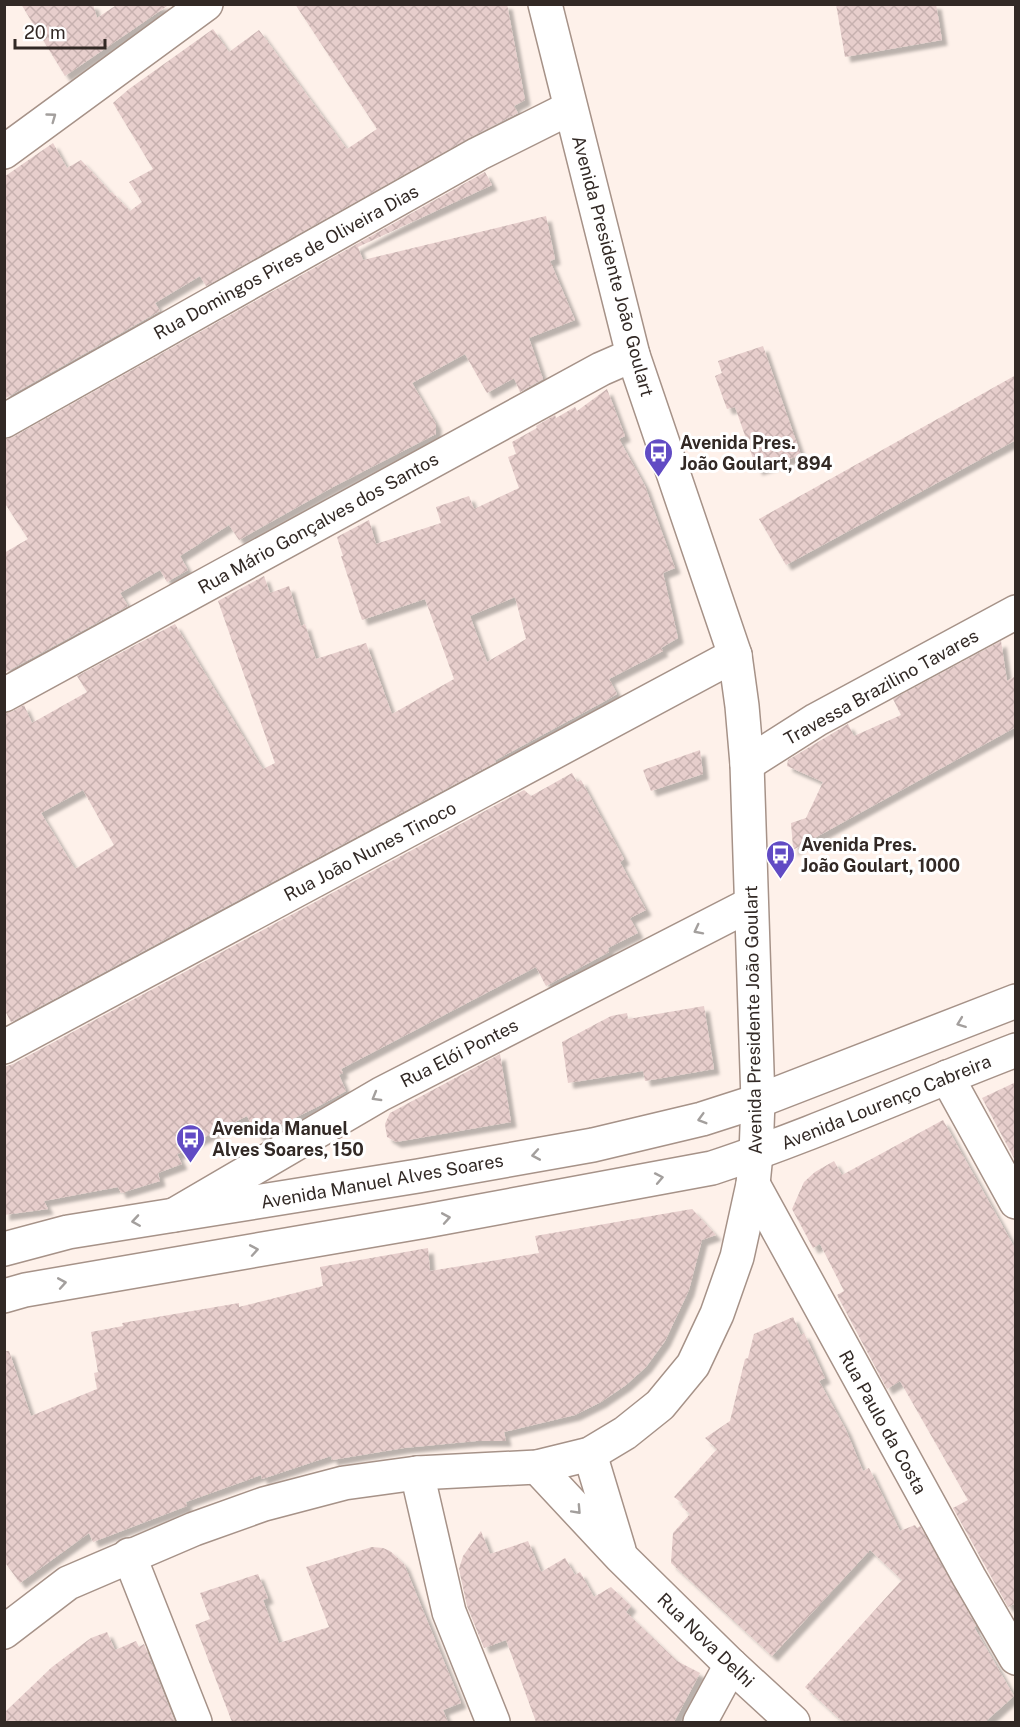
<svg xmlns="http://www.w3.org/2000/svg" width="1020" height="1727" font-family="'Public Sans',sans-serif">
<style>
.building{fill:url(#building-cross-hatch);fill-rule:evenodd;filter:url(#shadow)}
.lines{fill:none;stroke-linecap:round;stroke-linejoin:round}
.minor-casing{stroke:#a69288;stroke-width:36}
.major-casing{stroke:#a69288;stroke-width:36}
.minor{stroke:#fff;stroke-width:33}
.major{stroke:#fff;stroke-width:33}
.oneway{stroke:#a39f9d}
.labels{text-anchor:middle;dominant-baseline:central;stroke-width:6;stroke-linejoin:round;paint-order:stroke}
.street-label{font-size:18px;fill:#322925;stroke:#fff}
.poi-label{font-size:18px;font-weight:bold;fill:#322925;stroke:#fff;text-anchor:start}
</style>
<defs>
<pattern id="building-cross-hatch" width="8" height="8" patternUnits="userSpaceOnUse" patternTransform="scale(1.5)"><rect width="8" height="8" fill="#e7cecc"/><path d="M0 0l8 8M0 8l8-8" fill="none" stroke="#c7b1af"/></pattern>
<filter id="shadow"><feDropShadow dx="5.5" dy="5.5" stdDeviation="1.5" flood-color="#0004"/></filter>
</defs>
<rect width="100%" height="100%" fill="#fef1ea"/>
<g class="building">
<polygon points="21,4 93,4 97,18 118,4 170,4 65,76"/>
<polygon points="295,4 507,4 525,100 514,106 518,113 469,138 206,286 200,276 155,303 160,311 4,399 4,177 53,143 67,168 81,160 107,188 110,193 112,192 130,211 142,202 129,182 153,169 113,103 129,89 213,29 229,52 259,30 347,149 377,129"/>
<polygon points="836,4 936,4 942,40 845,57"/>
<polygon points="485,172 492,185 358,247 363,260 546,216 555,259 550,261 575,320 529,338 543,379 520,392 514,378 487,393 465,354 412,383 436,424 436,434 333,487 239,540 229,525 180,556 188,570 167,582 160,570 120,593 128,606 4,673 4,553 28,539 4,502 4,440 13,437"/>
<polygon points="763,346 801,455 757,470 735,407 727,409 715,376 722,373 718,361"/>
<polygon points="1016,375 1016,440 786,565 759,519"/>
<path d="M607,389l18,47 -6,3 26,47 30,82 -12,5 15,65 -17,10 2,3 -54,28 8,15 -12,7 -111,60 2,1 -485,260 -7,-13v-295l9,-3 11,-6 8,18 55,-31 -10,-16 98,-52 88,145 12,-6 -57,-162 46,-25 6,17 19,-7 12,40 4,-2 11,35 50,-16 26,71 62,-35 -29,-80 -63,21 -21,-64h2l-6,-19 32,-17 7,24 65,-21 -5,-16 33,-11 5,13 45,-21 -11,-31 8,-3 -4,-12 25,-14 -1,-2 19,-11 1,3 19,-11 2,4zM515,597l11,42 -39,23 -17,-46zM83,790l31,55 -39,24 -34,-56z"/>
<polygon points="1001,641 1007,681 1016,676 1016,727 791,851 793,848 791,823 806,818 823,782 787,766 788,760 848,724 854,736 901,715 893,699"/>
<polygon points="700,750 703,774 651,791 643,770"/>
<polygon points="572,773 577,782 581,780 624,859 620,862 646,910 630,918 638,933 608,948 609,952 546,986 536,967 341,1069 343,1073 339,1075 346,1091 319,1106 258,1136 247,1116 183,1148 185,1151 177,1154 182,1164 158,1173 160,1181 121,1193 118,1187 44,1201 48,1209 4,1215 4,1067 13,1064 524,790 531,796"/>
<polygon points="704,1006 714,1069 645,1081 643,1071 568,1083 562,1042 611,1016 627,1013 628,1019"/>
<polygon points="500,1054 511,1122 396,1142 387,1137 385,1124 390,1113"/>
<polygon points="1016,1082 1016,1162 982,1098"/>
<polygon points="943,1120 1016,1250 1016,1603 1008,1607 953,1508 968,1500 900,1381 887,1389 837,1295 844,1291 820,1244 813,1248 792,1209 804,1182 815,1172 834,1161 842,1175"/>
<polygon points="692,1209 716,1235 702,1240 689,1290 665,1341 646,1367 626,1385 601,1402 575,1415 504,1432 506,1441 476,1441 404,1448 332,1460 331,1456 262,1479 261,1475 186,1502 187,1506 93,1542 89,1533 20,1583 4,1561 4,1351 9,1351 31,1416 97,1389 94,1373 98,1372 91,1332 123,1326 122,1323 239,1303 239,1307 323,1286 320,1267 428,1248 430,1271 467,1265 539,1253 535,1236"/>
<polygon points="793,1317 801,1335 804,1333 825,1378 819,1381 846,1430 863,1471 869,1468 900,1531 915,1525 917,1528 920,1526 976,1626 974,1627 1014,1696 985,1722 843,1722 805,1687 902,1580 870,1550 772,1656 671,1563 673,1533 690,1514 682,1507 683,1504 674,1497 717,1449 705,1438 730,1421 745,1359 748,1358 754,1334"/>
<polygon points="481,1531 490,1554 528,1541 541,1572 565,1558 575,1575 580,1572 594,1597 611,1587 631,1606 626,1612 677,1661 700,1673 674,1722 536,1722 506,1640 484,1648 467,1606 459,1569 463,1556"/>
<polygon points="372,1547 383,1548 390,1551 404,1564 461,1703 443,1710 448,1722 232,1722 195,1625 210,1619 200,1593 258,1574 268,1598 263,1600 279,1643 329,1627 306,1567"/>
<polygon points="107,1632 115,1650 136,1641 139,1647 144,1644 175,1722 4,1722 4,1713 52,1667 91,1638"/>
</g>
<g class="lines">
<defs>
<g id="minor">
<polyline points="4,152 206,4"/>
<polyline points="4,421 478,154 570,108"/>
<polyline points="4,695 601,369 633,355"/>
<polyline points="747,764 816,720 1016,612"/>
<polyline points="4,1047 735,655"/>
<polyline points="947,1077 1016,1202"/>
<polyline points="753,1184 969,1577 1016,1658"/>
<polyline points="174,1215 381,1094 751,904"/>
<polyline points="590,1454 619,1550"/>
<polyline points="537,1467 621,1557 731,1665 793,1722"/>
<polyline points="417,1473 449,1612 493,1722"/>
<polyline points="129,1555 195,1722"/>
<polyline points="4,1632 68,1583 194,1529 264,1504 344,1483 417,1473 537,1467 590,1454 625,1433 660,1405 693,1365 717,1314 737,1257 753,1184 756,1154"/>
<polyline points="700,1722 731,1665"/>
</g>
<g id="major">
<polyline points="545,4 633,355 735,655 742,706 747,764 758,1101 756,1154"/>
<polyline points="4,1249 68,1232 418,1176 593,1145 702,1119 758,1101 1016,1001"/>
<path d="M4,1296l21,-6 401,-69 286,-53c103,-34 202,-79 304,-118"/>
</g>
</defs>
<use href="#minor" class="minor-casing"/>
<use href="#major" class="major-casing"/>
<use href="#minor" class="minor"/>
<use href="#major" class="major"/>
</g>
<defs><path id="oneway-chevron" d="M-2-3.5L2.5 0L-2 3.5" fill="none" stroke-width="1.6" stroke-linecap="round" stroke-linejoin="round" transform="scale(1.5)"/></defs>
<g class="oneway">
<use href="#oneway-chevron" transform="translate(52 117) rotate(-36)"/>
<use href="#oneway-chevron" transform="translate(698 930) rotate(153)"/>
<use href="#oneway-chevron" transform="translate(961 1023) rotate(159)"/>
<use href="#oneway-chevron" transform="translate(376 1097) rotate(150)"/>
<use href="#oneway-chevron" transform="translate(702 1119) rotate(164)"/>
<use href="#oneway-chevron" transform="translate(536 1155) rotate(170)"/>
<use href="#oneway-chevron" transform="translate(659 1178) rotate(-11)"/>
<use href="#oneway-chevron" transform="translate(446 1218) rotate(-10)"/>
<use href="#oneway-chevron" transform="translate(136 1221) rotate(171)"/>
<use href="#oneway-chevron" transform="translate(254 1250) rotate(-10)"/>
<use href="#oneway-chevron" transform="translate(62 1283) rotate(-10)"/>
<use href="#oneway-chevron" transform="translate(577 1510) rotate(47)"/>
</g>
<defs>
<symbol id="bus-pin" viewBox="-11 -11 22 30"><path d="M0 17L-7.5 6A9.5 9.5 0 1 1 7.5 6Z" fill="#614bc4" stroke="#fff"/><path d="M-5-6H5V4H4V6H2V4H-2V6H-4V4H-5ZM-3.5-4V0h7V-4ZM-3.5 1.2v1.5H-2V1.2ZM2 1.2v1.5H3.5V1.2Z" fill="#fff"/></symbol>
</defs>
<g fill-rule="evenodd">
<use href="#bus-pin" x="642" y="436" width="33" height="45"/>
<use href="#bus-pin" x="764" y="838" width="33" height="45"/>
<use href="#bus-pin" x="174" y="1122" width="33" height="45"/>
</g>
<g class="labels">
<g class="street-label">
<text transform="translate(286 262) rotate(-29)">Rua Domingos Pires de Oliveira Dias</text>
<text transform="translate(613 266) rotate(75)">Avenida Presidente João Goulart</text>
<text transform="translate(318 523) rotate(-29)">Rua Mário Gonçalves dos Santos</text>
<text transform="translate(881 687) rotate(-29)">Travessa Brazilino Tavares</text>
<text transform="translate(370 851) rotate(-28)">Rua João Nunes Tinoco</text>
<text transform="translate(753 1020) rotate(-91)">Avenida Presidente João Goulart</text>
<text transform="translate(459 1053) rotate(-27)">Rua Elói Pontes</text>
<text transform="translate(886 1102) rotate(-22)">Avenida Lourenço Cabreira</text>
<text transform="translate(382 1181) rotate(-10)">Avenida Manuel Alves Soares</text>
<text transform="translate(883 1422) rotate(61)">Rua Paulo da Costa</text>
<text transform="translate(706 1640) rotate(44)">Rua Nova Delhi</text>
</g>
<g class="poi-label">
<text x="680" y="442">Avenida Pres.<tspan x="680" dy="21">João Goulart, 894</tspan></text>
<text x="801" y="844">Avenida Pres.<tspan x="801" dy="21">João Goulart, 1000</tspan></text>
<text x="212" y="1128">Avenida Manuel<tspan x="212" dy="21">Alves Soares, 150</tspan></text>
</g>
</g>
<rect width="1020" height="1727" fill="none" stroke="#322925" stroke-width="12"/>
<path d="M15 39v9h90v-9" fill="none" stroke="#322925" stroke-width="3"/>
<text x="24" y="39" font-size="18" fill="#322925" stroke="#ffffff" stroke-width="4.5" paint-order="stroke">20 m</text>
</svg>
